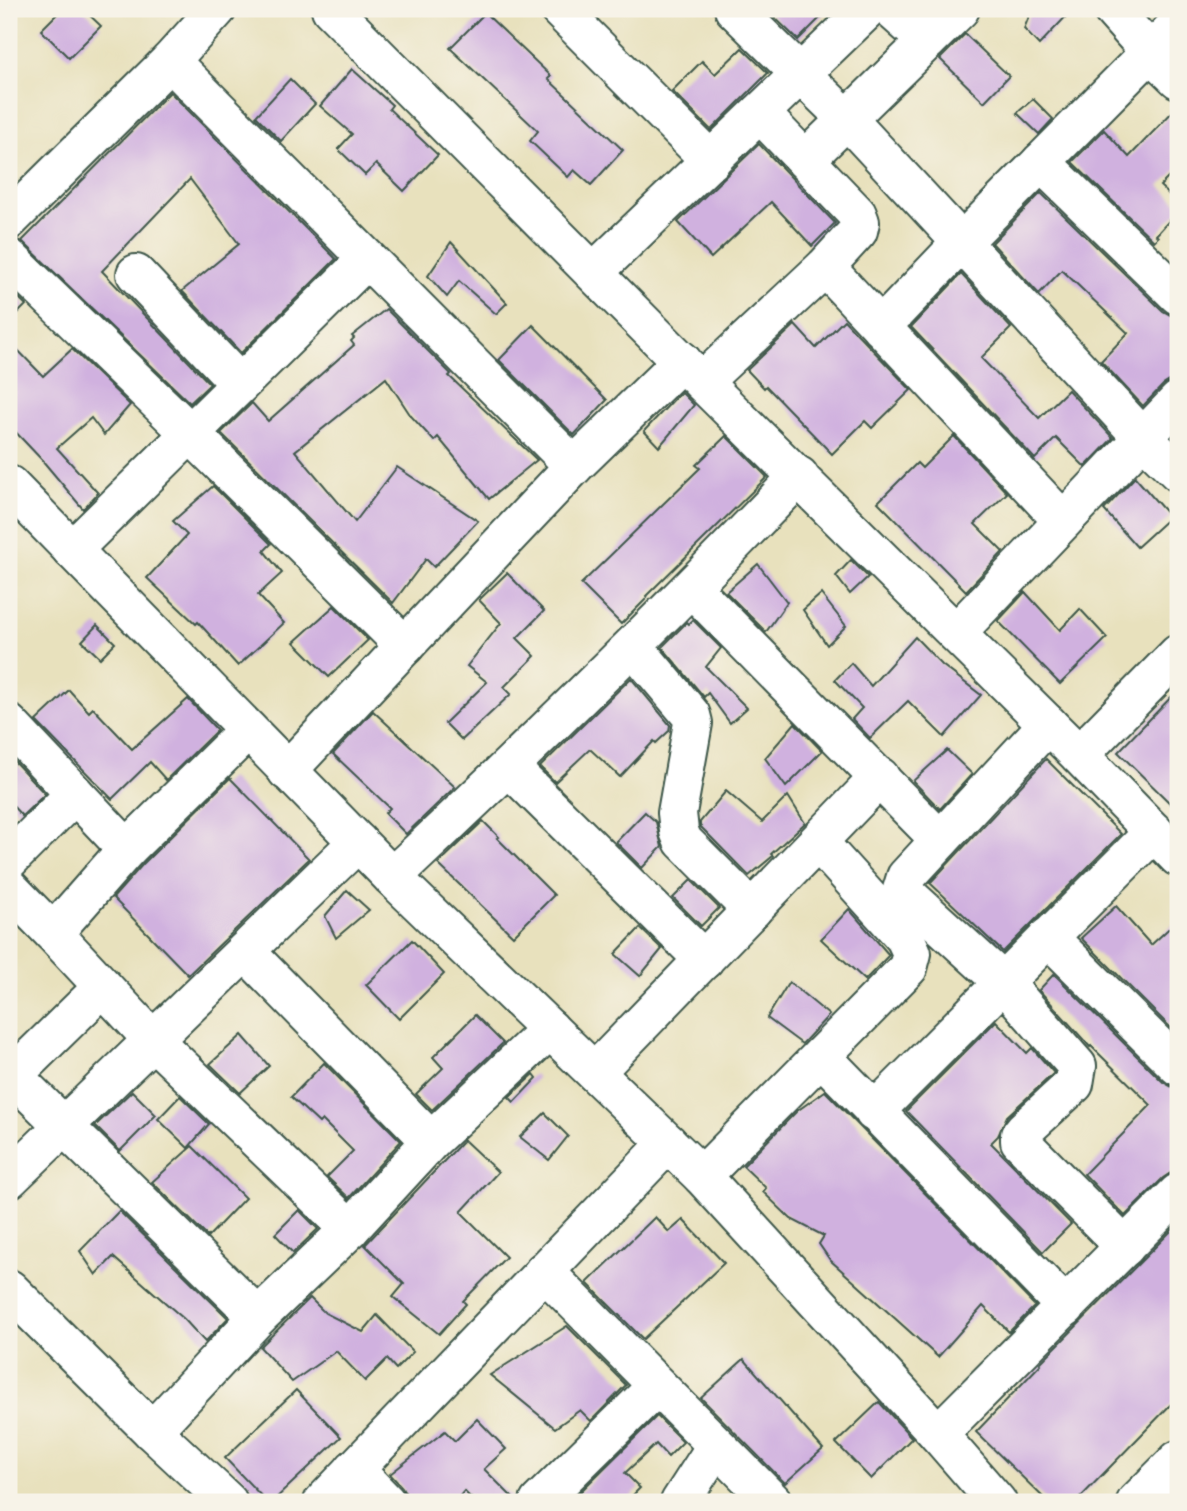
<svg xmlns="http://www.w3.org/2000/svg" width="1187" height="1511" font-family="'Playpen Sans',sans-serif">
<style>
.building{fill:#d0b1df}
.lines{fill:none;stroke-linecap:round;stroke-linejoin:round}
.minor-casing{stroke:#3d5649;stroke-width:42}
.minor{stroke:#fff;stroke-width:38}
</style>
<rect width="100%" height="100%" fill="#f7f3e8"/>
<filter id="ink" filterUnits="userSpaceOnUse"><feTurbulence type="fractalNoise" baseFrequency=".0143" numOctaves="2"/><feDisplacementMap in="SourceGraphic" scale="14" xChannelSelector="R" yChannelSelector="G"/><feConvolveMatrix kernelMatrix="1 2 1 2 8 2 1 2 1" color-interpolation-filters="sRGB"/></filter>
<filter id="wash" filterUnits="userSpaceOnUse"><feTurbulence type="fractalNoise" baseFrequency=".00686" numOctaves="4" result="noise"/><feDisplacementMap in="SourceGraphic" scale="28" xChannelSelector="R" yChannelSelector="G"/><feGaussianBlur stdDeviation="1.57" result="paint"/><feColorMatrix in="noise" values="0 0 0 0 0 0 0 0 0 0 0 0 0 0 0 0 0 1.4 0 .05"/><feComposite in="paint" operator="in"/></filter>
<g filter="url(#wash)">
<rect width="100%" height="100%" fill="#e8e1bd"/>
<g id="blocks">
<g class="building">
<polygon points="62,9 83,9 101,26 69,58 41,30"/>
<polygon points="774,9 829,9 798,40 770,13"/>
<polygon points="1032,9 1073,9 1039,45 1024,29"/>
<polygon points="485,13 551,76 548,79 623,150 591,185 574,170 568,177 530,141 538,131 450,48"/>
<polygon points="965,34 1009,76 984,102 940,59"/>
<polygon points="742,48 768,73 711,130 672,91 702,61 715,74"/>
<polygon points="352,69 392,105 389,109 438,155 404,191 376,164 365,175 338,149 352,134 320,106"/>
<polygon points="290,79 315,104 281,141 256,116"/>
<polygon points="170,92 336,259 241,353 182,291 239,244 190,179 102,271 210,384 190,403 22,241"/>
<polygon points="1033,99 1053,119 1039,134 1017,113"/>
<polygon points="1178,106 1178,168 1160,186 1178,203 1178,211 1156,235 1158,237 1154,241 1072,162 1104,130 1129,157"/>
<polygon points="759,144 835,223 812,246 771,202 711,258 678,222"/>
<polygon points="1041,193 1163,311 1172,316 1178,316 1178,380 1171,380 1163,385 1143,406 1101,361 1128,333 1062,270 1039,294 992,243"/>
<polygon points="451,242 507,303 496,314 459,281 447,297 428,276"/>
<polygon points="961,274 1011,328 981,358 1039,418 1068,390 1113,438 1085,467 1056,438 1035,459 911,327"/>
<polygon points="9,288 26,305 9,322"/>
<polygon points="386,309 451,374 449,376 537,460 489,499 438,437 434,441 411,416 386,378 295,451 355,522 397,467 478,521 434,567 426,559 393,603 221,433 252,403 268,421 354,345 351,341 354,338 352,336"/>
<polygon points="844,320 911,390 872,428 865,421 832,454 766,386 764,388 747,370 795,325 816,348"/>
<polygon points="533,325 607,400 574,435 499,360"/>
<polygon points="9,341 43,376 72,349 130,405 104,435 91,418 57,448 98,493 83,509 42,460 9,425"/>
<polygon points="681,392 694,405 659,447 644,431"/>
<polygon points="726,436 767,477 646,596 647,598 621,624 581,584 700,468 696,465"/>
<polygon points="954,436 1007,493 975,524 1003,552 966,591 878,502 917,463 922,468"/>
<polygon points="1135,477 1170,517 1137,547 1104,510"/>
<polygon points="213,486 271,544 264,551 282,573 258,595 284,623 238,666 198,622 196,624 147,578 187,535 173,521"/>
<polygon points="851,560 868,577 850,594 836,576"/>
<polygon points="758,564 787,602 766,632 726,592"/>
<polygon points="507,573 544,611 517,638 535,656 504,687 511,694 462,740 445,723 487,682 467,666 501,623 479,600"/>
<polygon points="1025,592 1060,630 1080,609 1107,638 1060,684 998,621"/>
<polygon points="821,594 846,626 827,645 803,610"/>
<polygon points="334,606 368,640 329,677 294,642"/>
<polygon points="693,620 721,648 706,667 747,708 730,723 708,693 704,697 662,647 687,622 689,624"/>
<polygon points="97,625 115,643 100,658 82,641"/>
<polygon points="915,637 942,665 981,695 944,737 908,701 870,738 852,719 862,708 835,680 851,663 871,686"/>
<polygon points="631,678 670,725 669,731 656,743 654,741 620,777 590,749 555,782 540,767"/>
<polygon points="69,690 89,712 93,708 132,749 188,699 217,730 166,780 150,762 112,799 36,721"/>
<polygon points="1178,690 1178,811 1118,752"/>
<polygon points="373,711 455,787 406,834 385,813 390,808 333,754"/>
<polygon points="795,723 822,751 786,787 765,758"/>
<polygon points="947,750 972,774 940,809 913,781"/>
<polygon points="11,758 45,794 22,816 9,802 9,760"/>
<polygon points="1046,759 1121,834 1003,952 930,883"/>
<polygon points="230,778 309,859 188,975 113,898 143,864"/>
<polygon points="726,791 762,822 788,796 805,823 771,854 773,856 749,876 700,826 700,822"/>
<polygon points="645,812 656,822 662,847 642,868 616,842"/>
<polygon points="483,821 499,837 497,838 554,895 513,936 438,864"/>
<polygon points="691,880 719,908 701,926 673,898"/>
<polygon points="347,890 369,910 336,938 325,916"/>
<polygon points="1116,906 1151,945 1178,920 1178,1035 1081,938"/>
<polygon points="849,909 889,955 865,980 821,939"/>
<polygon points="640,928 662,949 640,976 615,954"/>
<polygon points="412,940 444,974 399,1019 366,985"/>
<polygon points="1054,974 1163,1082 1172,1087 1178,1087 1178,1172 1172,1172 1163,1178 1125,1216 1084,1174 1151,1105 1091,1046 1090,1047 1039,990"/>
<polygon points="789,982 829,1015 802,1044 767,1018"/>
<polygon points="475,1015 503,1043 432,1110 416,1094 443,1068 433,1057"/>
<polygon points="996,1021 1027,1053 1032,1048 1054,1073 1007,1116 998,1136 991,1143 1071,1224 1043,1252 906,1111"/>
<polygon points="242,1035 269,1066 240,1093 210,1064"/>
<polygon points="324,1063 401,1141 349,1198 327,1177 353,1151 322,1120 319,1123 291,1097"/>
<polygon points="534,1074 537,1078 514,1102 509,1097"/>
<polygon points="132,1091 156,1115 120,1151 95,1126"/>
<polygon points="825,1091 1035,1306 1009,1332 983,1306 938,1357 830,1260 819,1244 824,1236 791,1219 763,1192 766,1188 743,1166 797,1111"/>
<polygon points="180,1096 209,1124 188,1148 158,1119"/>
<polygon points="545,1113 568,1136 549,1160 520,1137"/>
<polygon points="464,1140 498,1172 461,1212 506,1257 463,1301 466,1304 439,1334 393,1297 404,1284 365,1245"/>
<polygon points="192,1146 245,1198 208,1237 152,1182"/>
<polygon points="299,1210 318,1229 293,1253 275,1234"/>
<polygon points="119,1211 228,1318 205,1342 184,1319 113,1257 96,1275 80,1251"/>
<polygon points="655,1217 669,1232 683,1220 724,1263 643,1339 587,1283"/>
<polygon points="1178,1224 1178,1397 1076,1502 1048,1502 976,1432 1041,1364 1040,1363"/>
<polygon points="310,1298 325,1313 363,1332 377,1315 413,1352 396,1369 387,1359 365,1381 336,1351 292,1382 260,1347"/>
<polygon points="567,1326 626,1385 591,1421 580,1410 555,1428 490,1375"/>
<polygon points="744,1359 823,1449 785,1483 701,1398"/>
<polygon points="296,1390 341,1437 272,1502 267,1502 225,1458"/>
<polygon points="879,1402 912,1438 871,1479 836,1443"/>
<polygon points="657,1416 683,1442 668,1457 656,1444 625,1473 640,1488 626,1502 570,1502"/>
<polygon points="477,1419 506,1449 484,1469 517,1502 475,1502 464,1491 455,1502 407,1502 407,1496 402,1487 390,1474 445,1431 455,1441"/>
</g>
</g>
</g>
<g filter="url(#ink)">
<use href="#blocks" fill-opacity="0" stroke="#3d5649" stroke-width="2"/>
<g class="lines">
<defs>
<g id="minor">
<polyline points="331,9 702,382 1079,755"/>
<polyline points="559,9 711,161"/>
<polyline points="734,9 847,119 1143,438 1178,472"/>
<polyline points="891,9 927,41 960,9"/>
<polyline points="1112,9 1150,52 1178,79"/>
<polyline points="170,61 574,466"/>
<polyline points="805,160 927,41"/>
<polyline points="1041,162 1178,295"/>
<polyline points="9,220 170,61 217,9"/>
<polyline points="9,258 190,433 405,646"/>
<polyline points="825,267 1063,521"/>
<polyline points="594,272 868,9"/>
<polyline points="136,274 240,384"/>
<polyline points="881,327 962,242 1178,24"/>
<polyline points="702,382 825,267 858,231 860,222 857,214 760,113"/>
<polyline points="9,485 392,877 702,1176 938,1434 997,1502"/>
<polyline points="72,550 367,259"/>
<polyline points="692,588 940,840"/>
<polyline points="956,633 1178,401"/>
<polyline points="633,646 691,715 693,723 677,813 679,831 683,841 752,910"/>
<polyline points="1178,654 1079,755 1178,857"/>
<polyline points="9,724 127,849 248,730"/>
<polyline points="1048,724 906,877 902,890 1003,982 1077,1066 1074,1084 1024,1130 1020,1135 1020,1141 1125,1247"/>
<polyline points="510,768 704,960"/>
<polyline points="287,771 574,466 682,361"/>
<polyline points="9,860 75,794"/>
<path d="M392,877c139,-130 275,-263 407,-401"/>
<polyline points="9,888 53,933 127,849"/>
<polyline points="53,933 153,1040 350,1229"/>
<polyline points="1048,937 1178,1066"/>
<polyline points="245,951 431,1141"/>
<polyline points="821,1056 1066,1307"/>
<polyline points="595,1072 880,777"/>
<polyline points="13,1076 258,1317"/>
<polyline points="9,1079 103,987"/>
<polyline points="874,1112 1154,832"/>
<polyline points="702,1176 908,968 912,953 905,938 818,842"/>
<polyline points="9,1179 358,842"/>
<polyline points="544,1271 773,1502"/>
<polyline points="9,1289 152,1431 228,1502"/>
<polyline points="152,1431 258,1317 350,1229 431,1141 550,1029"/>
<polyline points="938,1434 1178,1193"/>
<polyline points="354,1469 386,1502"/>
<polyline points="323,1502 668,1143"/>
<polyline points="539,1502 657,1386"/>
<polyline points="680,1502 716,1446"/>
<polyline points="1136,1502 1178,1460"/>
</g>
</defs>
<use href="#minor" class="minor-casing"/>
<use href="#minor" class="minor"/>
</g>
</g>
<rect width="1187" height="1511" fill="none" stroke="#f7f3e8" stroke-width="35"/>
</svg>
